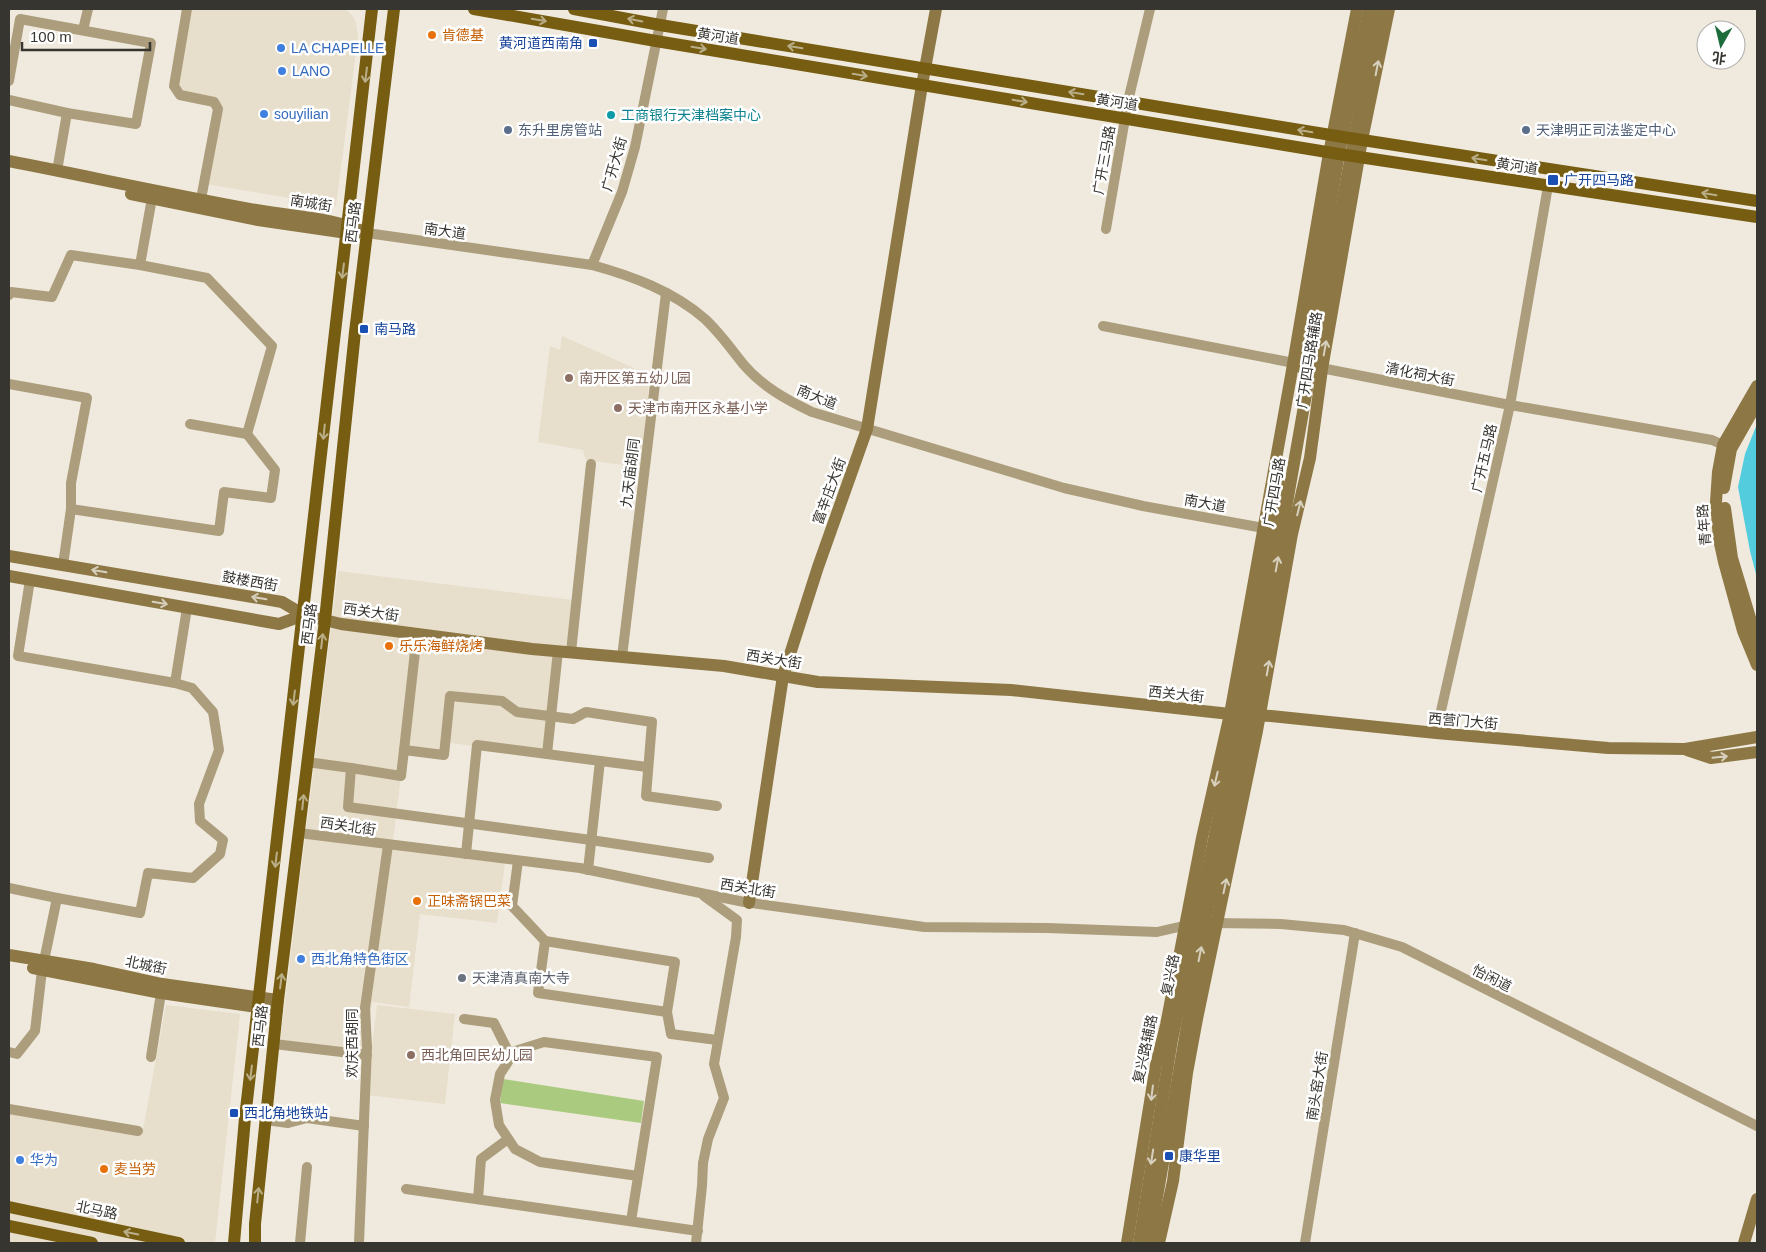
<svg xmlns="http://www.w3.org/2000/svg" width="1766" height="1252" font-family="Helvetica,'Noto Sans SC',sans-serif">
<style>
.built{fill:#e7decb}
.green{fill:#aacb7f}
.water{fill:#53cdde}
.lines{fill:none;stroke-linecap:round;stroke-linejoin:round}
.street{stroke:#ac9e7c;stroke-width:10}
.secondary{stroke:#8d7845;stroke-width:12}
.primary{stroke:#765d12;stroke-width:12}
.oneway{stroke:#baae88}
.oneway2{stroke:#d7d0be}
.food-dot{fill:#e8710a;stroke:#fff;stroke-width:2}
.transit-dot{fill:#1a4fb4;stroke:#fff;stroke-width:2}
.shop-dot{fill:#3f7fe0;stroke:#fff;stroke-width:2}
.culture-dot{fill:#0f9aa8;stroke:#fff;stroke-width:2}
.service-dot{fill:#5c6f8a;stroke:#fff;stroke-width:2}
.education-dot{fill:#8d6e63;stroke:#fff;stroke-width:2}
.worship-dot{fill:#6b7280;stroke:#fff;stroke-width:2}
.labels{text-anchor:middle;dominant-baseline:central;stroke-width:5;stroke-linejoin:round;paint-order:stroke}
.food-label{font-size:14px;fill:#c56008;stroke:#fff;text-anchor:start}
.street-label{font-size:14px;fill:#373530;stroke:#fff}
.transit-label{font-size:14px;fill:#164399;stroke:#fff;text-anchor:start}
.shop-label{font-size:14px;fill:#366cbe;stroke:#fff;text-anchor:start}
.culture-label{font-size:14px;fill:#0d838f;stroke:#fff;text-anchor:start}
.service-label{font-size:14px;fill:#4e5e75;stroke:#fff;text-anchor:start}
.education-label{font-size:14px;fill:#785e54;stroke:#fff;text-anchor:start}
.worship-label{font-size:14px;fill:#5b616d;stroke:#fff;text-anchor:start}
</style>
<rect width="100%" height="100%" fill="#f0eade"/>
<g class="built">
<polygon points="191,9 346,9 352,15 356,22 358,37 336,206 206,184 217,101 176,91"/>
<polygon points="562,336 634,368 631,377 649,380 644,456 640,456 639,467 586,460 583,450 538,442 550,346 560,350"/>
<polygon points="338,571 573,600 567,647 554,665 543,755 450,743 447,757 404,752 392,848 505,862 497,923 420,914 409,1007 372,1002 366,1053 280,1042"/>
<polygon points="166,1005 240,1014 215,1243 9,1243 9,1105 143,1130"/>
<polygon points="377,1005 455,1014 445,1104 366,1095"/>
</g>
<polygon class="green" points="503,1079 644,1101 641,1123 500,1103"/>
<polygon class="water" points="1757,424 1757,578 1750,551 1738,487 1745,454"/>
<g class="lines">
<g class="street">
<polyline points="187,9 174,86 180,95 214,102 218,109 201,199"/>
<polyline points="83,30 88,9"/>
<polyline points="9,81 20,19 151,43 136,124 67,113 9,100"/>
<polyline points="57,171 67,113"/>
<polyline points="152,198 140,265 207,278 272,346 247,434 190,424"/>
<polyline points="1106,229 1128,101 1150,9"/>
<path d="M367,233l225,32c40,11 81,26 113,54 15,14 26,30 39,46 19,22 43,35 68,47l252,76 79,18 126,23"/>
<polyline points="592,265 622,192 635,147 663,9"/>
<polyline points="9,295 11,292 52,297 71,255 140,265"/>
<polyline points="1103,326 1299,364"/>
<polyline points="1316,367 1510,405 1712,440 1728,447"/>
<polyline points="9,384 87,398 71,483 71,509 219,531 224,492 271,498 275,470 247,434"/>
<polyline points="63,565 71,509"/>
<polyline points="30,580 18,656 175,683 192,688 213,712 219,750 199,804 200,821 223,840 220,854 193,878 148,873 140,913 57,898"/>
<polyline points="571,652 591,464"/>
<polyline points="622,657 666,293"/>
<polyline points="175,683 187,608"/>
<polyline points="1436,733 1510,405 1548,186"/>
<polyline points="404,750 417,634"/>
<polyline points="547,754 558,651"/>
<polyline points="307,762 351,768 348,807 591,840 709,858"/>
<polyline points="351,768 401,776 404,750 444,755 450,696 502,701 517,712 573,719 586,712 652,722 646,796 717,806"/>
<polyline points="299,833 580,868 744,902 924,927 1047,928 1157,932 1192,924"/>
<polyline points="466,854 477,745 647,767"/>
<polyline points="518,861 512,906 545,941 675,962 667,1012 671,1034 717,1040"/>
<polyline points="588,870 600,761"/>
<polyline points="9,888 57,898 44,961"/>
<polyline points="1211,923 1281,924 1344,930 1402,947 1757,1126"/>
<polyline points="545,941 538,993 667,1012"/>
<polyline points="464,1019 494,1023 511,1057"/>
<polyline points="274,1044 367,1055"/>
<polyline points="9,1052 17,1054 35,1031 42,970"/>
<polyline points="151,1057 161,993"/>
<polyline points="9,1109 138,1131"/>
<polyline points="266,1120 288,1123 307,1118 364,1126"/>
<polyline points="406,1189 698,1231"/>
<polyline points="478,1199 481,1159 508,1139"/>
<polyline points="631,1221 657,1057 544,1042 515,1051 500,1074 495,1100 499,1125 515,1149 540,1162 638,1176"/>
<polyline points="300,1243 307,1167"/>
<polyline points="359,1243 367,1047 365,1008 388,845"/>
<polyline points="696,1243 702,1186 703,1163 708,1139 724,1098 714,1064 736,937 737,920 704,896"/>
<polyline points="1305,1243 1355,933"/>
</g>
<g class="secondary">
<path d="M9,161c82,16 164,34 247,49 38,7 76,7 111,23"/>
<polyline points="131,194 258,220 347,233 357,233"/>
<polyline points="1301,367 1339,154 1369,9"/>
<polyline points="1757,386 1723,445 1718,472 1716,502 1719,539 1724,562 1743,631 1757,665"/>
<polyline points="1724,488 1731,449 1756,405"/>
<polyline points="1725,508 1732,558 1757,641"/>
<polyline points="9,556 282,602 304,615 341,624 532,649 724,666 818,682 1011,690 1230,714 1271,716 1436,733 1608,748 1685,749 1757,737"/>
<polyline points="9,576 279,624 304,615"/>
<polyline points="1687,750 1711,758 1757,752"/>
<polyline points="749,903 783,676 818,567 867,429 922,85 936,9"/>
<polyline points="9,955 94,969 162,984 278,1000"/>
<polyline points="33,968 161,993 277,1010"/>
<polyline points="1127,1243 1156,1065 1166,1025 1202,838 1230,714 1291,376 1328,159 1357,9"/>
<polyline points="1139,1243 1172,1040 1240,715 1280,485"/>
<polyline points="1149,1243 1205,923 1246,736 1313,355 1379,9"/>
<polyline points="1159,1243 1173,1181 1187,1073 1197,1019 1257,731 1292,534 1310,458 1322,369 1362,140 1389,9"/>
<polyline points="1744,1243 1757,1199"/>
</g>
<g class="primary">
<polyline points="474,9 656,41 1339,154 1757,217"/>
<polyline points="574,9 660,25 1343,137 1757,201"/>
<polyline points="9,1207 179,1243"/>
<polyline points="9,1226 92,1243"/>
<polyline points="234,1243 245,1118 372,9"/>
<polyline points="255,1243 255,1224 278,1000 325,620 355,332 394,9"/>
</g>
</g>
<defs><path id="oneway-shaft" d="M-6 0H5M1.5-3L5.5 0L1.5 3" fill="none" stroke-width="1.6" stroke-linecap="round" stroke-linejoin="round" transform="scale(1.25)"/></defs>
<g class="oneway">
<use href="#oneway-shaft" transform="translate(539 20) rotate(10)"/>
<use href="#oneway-shaft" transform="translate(635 20) rotate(-169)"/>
<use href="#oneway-shaft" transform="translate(795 47) rotate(-171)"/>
<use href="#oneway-shaft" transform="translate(699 48) rotate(9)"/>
<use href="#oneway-shaft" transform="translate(366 75) rotate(97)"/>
<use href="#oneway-shaft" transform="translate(860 75) rotate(10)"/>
<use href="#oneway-shaft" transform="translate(1076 93) rotate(-171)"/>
<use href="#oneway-shaft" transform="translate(1020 101) rotate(9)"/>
<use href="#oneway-shaft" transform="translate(1305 131) rotate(-170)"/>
<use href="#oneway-shaft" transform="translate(1479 159) rotate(-171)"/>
<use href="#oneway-shaft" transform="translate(1709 194) rotate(-171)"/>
<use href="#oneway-shaft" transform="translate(343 271) rotate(97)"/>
<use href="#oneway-shaft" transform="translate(324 432) rotate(96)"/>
<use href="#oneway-shaft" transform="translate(322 641) rotate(-83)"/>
<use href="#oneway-shaft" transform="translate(294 698) rotate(97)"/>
<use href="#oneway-shaft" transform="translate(303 802) rotate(-84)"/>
<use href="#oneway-shaft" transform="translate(276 860) rotate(97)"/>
<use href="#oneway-shaft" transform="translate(281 981) rotate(-83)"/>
<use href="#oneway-shaft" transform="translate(251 1073) rotate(97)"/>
<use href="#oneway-shaft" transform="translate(258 1195) rotate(-84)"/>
<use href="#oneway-shaft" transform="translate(131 1233) rotate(-168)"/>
</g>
<g class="oneway2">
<use href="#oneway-shaft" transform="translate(1377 68) rotate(-79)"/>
<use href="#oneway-shaft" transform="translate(1325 348) rotate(-80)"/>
<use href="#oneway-shaft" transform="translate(1299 508) rotate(-76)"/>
<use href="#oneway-shaft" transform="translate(1277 564) rotate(-80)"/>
<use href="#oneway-shaft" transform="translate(99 571) rotate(-170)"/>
<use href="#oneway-shaft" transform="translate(259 598) rotate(-170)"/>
<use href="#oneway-shaft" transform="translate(160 603) rotate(10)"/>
<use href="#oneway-shaft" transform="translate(1268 668) rotate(-80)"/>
<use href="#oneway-shaft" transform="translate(1720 757) rotate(-6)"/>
<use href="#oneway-shaft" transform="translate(1216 779) rotate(103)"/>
<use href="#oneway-shaft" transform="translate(1225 886) rotate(-78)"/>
<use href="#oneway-shaft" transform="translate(1200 954) rotate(-79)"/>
<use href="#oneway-shaft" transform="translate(1152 1093) rotate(97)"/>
<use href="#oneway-shaft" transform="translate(1152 1157) rotate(99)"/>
</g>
<g class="food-dot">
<circle cx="432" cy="35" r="5"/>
<circle cx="389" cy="646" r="5"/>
<circle cx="417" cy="901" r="5"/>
<circle cx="104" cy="1169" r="5"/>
</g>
<g class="transit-dot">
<rect x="588" y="38" width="10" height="10" rx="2.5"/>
<rect x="1547" y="174" width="12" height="12" rx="2.5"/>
<rect x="359" y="324" width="10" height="10" rx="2.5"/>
<rect x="229" y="1108" width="10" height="10" rx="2.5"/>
<rect x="1164" y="1151" width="10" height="10" rx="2.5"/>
</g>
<g class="shop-dot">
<circle cx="281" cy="48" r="5"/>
<circle cx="282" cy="71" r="5"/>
<circle cx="264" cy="114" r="5"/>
<circle cx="301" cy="959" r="5"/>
<circle cx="20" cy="1160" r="5"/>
</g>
<circle class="culture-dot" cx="611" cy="115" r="5"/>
<g class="service-dot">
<circle cx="508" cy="130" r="5"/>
<circle cx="1526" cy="130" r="5"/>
</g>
<g class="education-dot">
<circle cx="569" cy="378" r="5"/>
<circle cx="618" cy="408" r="5"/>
<circle cx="411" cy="1055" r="5"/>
</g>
<circle class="worship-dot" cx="462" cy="978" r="5"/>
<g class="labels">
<g class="food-label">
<text x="442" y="35">肯德基</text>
<text x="399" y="646">乐乐海鲜烧烤</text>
<text x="427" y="901">正味斋锅巴菜</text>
<text x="114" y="1169">麦当劳</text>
</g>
<g class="street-label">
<text transform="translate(718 36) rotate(9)">黄河道</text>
<text transform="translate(1117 102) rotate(9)">黄河道</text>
<text transform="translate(1104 160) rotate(-80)">广开三马路</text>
<text transform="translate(614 164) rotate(-74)">广开大街</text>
<text transform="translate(1517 166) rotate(9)">黄河道</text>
<text transform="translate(311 203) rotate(9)">南城街</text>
<text transform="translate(353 222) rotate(-83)">西马路</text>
<text transform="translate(445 231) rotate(8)">南大道</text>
<text transform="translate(1309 360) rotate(-81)">广开四马路辅路</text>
<text transform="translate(1420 374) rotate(11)">清化祠大街</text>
<text transform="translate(817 397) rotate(22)">南大道</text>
<text transform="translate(1484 458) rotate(-77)">广开五马路</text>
<text transform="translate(630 473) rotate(-83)">九天庙胡同</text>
<text transform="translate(829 491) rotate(-70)">富辛庄大街</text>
<text transform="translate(1274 492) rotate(-80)">广开四马路</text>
<text transform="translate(1205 503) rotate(10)">南大道</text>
<text transform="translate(1704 525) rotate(-95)">青年路</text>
<text transform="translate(250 581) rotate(10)">鼓楼西街</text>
<text transform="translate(371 612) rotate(8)">西关大街</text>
<text transform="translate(309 624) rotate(-83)">西马路</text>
<text transform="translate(774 659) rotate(9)">西关大街</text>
<text transform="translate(1176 694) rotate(6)">西关大街</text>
<text transform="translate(1463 721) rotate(5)">西营门大街</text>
<text transform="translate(348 826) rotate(8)">西关北街</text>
<text transform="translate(748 888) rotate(9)">西关北街</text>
<text transform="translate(146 965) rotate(12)">北城街</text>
<text transform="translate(1170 975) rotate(-79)">复兴路</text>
<text transform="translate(1492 978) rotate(27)">怡闲道</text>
<text transform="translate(260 1026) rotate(-84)">西马路</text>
<text transform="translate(352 1043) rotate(-90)">欢庆西胡同</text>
<text transform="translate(1145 1049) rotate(-78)">复兴路辅路</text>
<text transform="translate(1317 1086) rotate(-81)">南头窑大街</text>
<text transform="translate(97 1210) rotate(12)">北马路</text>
</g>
<g class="transit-label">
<text x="583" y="43" text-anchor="end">黄河道西南角</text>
<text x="1564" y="180">广开四马路</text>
<text x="374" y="329">南马路</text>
<text x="244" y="1113">西北角地铁站</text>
<text x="1179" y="1156">康华里</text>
</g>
<g class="shop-label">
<text x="291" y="48">LA CHAPELLE</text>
<text x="292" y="71">LANO</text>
<text x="274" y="114">souyilian</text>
<text x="311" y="959">西北角特色街区</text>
<text x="30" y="1160">华为</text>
</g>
<g class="culture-label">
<text x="621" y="115">工商银行天津档案中心</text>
</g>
<g class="service-label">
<text x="518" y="130">东升里房管站</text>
<text x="1536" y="130">天津明正司法鉴定中心</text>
</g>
<g class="education-label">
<text x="579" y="378">南开区第五幼儿园</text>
<text x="628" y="408">天津市南开区永基小学</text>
<text x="421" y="1055">西北角回民幼儿园</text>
</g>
<g class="worship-label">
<text x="472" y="978">天津清真南大寺</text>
</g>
</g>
<rect width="1766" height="1252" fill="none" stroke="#373530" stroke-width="20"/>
<g transform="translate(1721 45) rotate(188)"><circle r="24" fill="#ffffff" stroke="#afaeac"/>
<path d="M0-4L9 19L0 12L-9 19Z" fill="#1d6c3c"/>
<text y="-8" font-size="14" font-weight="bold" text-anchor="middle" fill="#373530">北</text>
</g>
<path d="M22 42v8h128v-8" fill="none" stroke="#373530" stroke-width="2.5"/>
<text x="30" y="42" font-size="15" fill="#373530" stroke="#ffffff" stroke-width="4" paint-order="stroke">100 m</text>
</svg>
